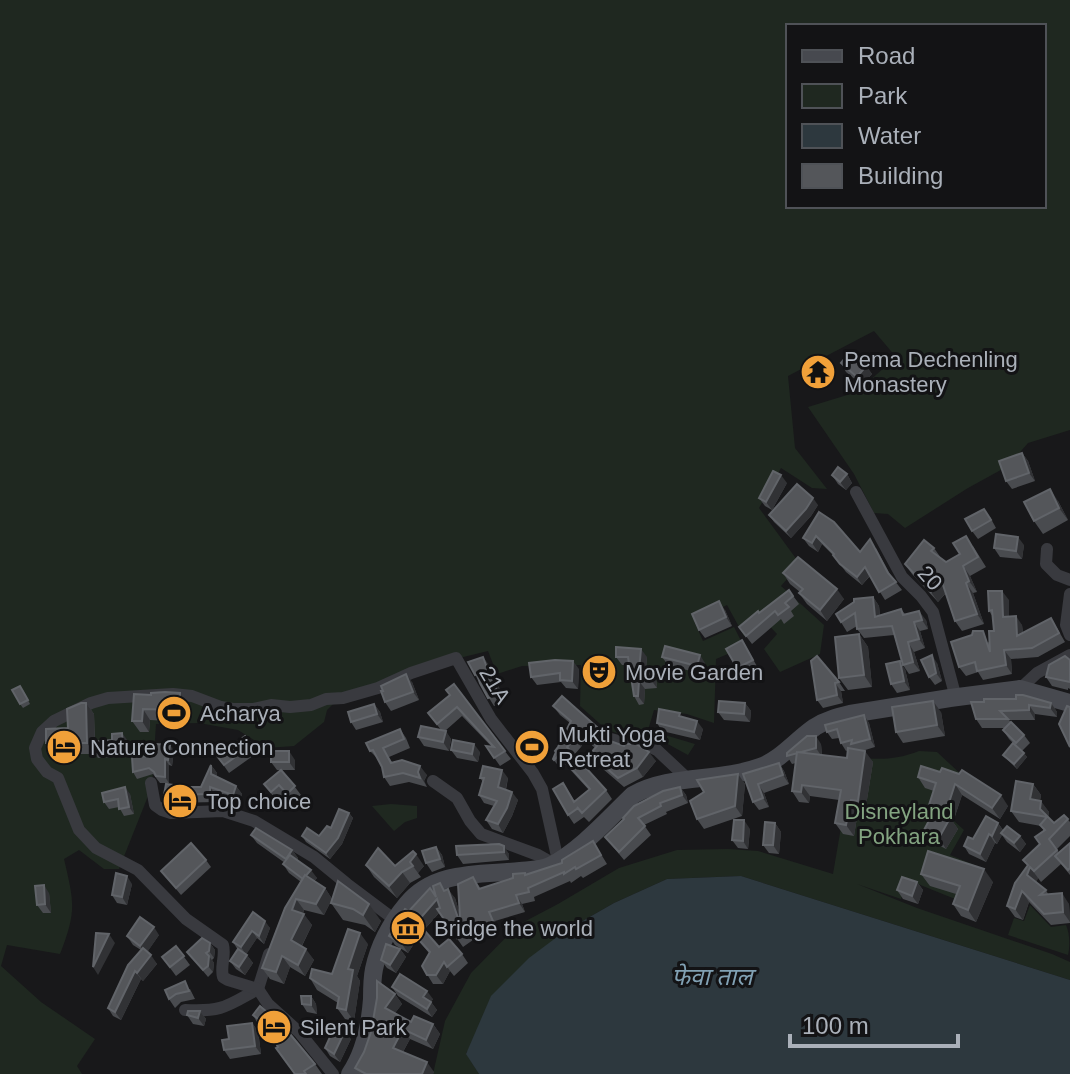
<svg xmlns="http://www.w3.org/2000/svg" width="1070" height="1074" font-family="Helvetica,'Noto Sans Devanagari',sans-serif">
<style>
.green{fill:#1f2820;fill-rule:evenodd}
.water{fill:#2d383e}
.lines{fill:none;stroke-linecap:round;stroke-linejoin:round}
.minor{stroke:#393a3f;stroke-width:12}
.secondary{stroke:#47494f;stroke-width:18}
.wall{fill:#494b4f}
.shaded-wall{fill:#313235}
.building{fill:#54565a;stroke:#616469;stroke-width:2}
.labels{text-anchor:middle;dominant-baseline:central;stroke-width:6;stroke-linejoin:round;paint-order:stroke}
.poi-label{font-size:22px;fill:#aab0b9;stroke:#131315;text-anchor:start}
.street-label{font-size:22px;fill:#aab0b9;stroke:#131315}
.park-label{font-size:22px;fill:#83a481;stroke:#131315}
.water-label{font-size:24px;font-style:italic;fill:#81a1b4;stroke:#131315}
</style>
<rect width="100%" height="100%" fill="#18181a"/>
<g class="green">
<path d="M0,0h1070v430l-42,13 -20,23 -40,22 -63,40 -17,-14 -14,-1 -20,-39 -46,-67 49,-15 39,-35 -22,-26 -86,45 7,72 32,41 -15,-1 -31,-20 -22,40 41,56 -19,22 43,39 -4,29 -40,18 -16,-23 13,-15 -13,-14 -20,16 -17,-31 -33,16 9,20 31,-14 10,20 -28,12 -2,64 -27,-9 -33,-4 -6,20 47,14 -7,11 -24,-13 -20,-6h-17l-20,-6 -27,-24 1,-41 -59,1 -25,8 -9,-23 -82,20 -33,20 -30,3 -16,16 -3,12 -30,24 -27,2 -29,-18 -39,-7 -43,1 -4,62 -33,83h-15l-25,-19 -15,9c10,43 13,52 -4,95l-53,-9 -6,21 40,36 54,37 -18,27 5,8h-82zM788,26h256v180h-256z"/>
<path d="M919,751l18,1 28,26 -11,43 10,9 -14,25 27,11 -12,37 -57,-23 -7,19 -44,-15 60,24 135,46 18,8v18l-329,-104 -74,3 -53,24 -49,28 -99,122 13,21h-46l12,-53 26,-48 47,-48 40,-21 61,-36 58,-18 51,-1 30,2 75,23 20,-117c24,3 44,3 66,-6z"/>
<polygon points="391,804 417,806 417,818 405,822 394,831 372,806"/>
<path d="M1030,905l21,22 15,-2c4,9 4,21 2,30l-60,-20 6,-17 10,3z"/>
</g>
<polygon class="water" points="741,876 1070,980 1070,1074 479,1074 466,1054 491,996 529,958 565,931 614,903 667,879"/>
<g class="lines">
<g class="minor">
<polyline points="856,492 902,577 921,596 933,612 956,698"/>
<polyline points="1047,549 1046,564 1057,575 1070,580"/>
<polyline points="1070,594 1066,625 1070,635"/>
<polyline points="1020,689 1037,673 1070,655"/>
<polyline points="611,739 629,744 644,744 657,750 690,781"/>
<polyline points="433,781 457,798 470,821 481,834 538,855 554,864"/>
<polyline points="151,783 155,805 162,810 171,813 223,811 254,821 314,857 347,884 395,920"/>
<path d="M185,1010c38,2 42,-4 73,-21l11,-35"/>
<path d="M333,1074l-34,-42 -31,-28 -10,-15 -30,-9 -5,-3c-3,-11 3,-21 0,-32l-37,-26 -48,-49 -42,-22 -17,-18 -21,-52 -11,-6 -10,-13 -2,-11 7,-16 12,-11 37,-18 17,-5 65,-4 19,2 29,11 12,2h20l18,-4 19,2 21,-2 15,-6 17,-1 35,-10 33,-15 45,-15 35,61 42,54 9,16 16,72"/>
</g>
<path class="secondary" d="M350,1074c15,-22 20,-48 22,-75 0,-10 0,-20 2,-30 5,-24 18,-47 33,-65 28,-34 73,-29 113,-33 10,-1 21,-1 30,-5 30,-15 59,-48 83,-71 37,-21 86,-13 127,-28 22,-8 36,-27 55,-40 11,-7 23,-10 35,-13l100,-16 70,-9 50,14"/>
</g>
<g class="wall">
<polygon points="841,363 866,366 872,374 862,385 846,372"/>
<polygon points="1022,453 1028,461 1035,481 1012,489 1006,481"/>
<polygon points="847,474 852,483 846,490 838,484 832,475"/>
<polygon points="787,483 772,510 765,506 759,498"/>
<polygon points="1058,501 1068,520 1043,534 1034,521"/>
<polygon points="818,505 811,516 791,538 774,522 769,515"/>
<polygon points="819,512 860,552 876,548 891,576 902,590 885,600 870,576 862,585 846,572 833,555 822,544 818,552 809,546 803,538"/>
<polygon points="990,517 996,528 978,539 972,531"/>
<polygon points="1024,545 1022,559 1000,557 994,548"/>
<polygon points="973,546 986,567 970,576 977,592 973,593 984,624 962,631 955,621 946,593 938,602 912,574 905,564 934,548 941,558 946,562"/>
<polygon points="783,573 844,599 827,621 807,604 799,593 800,592 790,584"/>
<polygon points="789,590 799,604 791,611 794,616 784,624 781,619 752,644 739,627"/>
<polygon points="873,597 879,606 880,615 901,609 905,614 926,620 928,629 920,631 925,648 914,652 920,671 909,674 903,665 894,635 864,638 857,629 857,626 847,632 836,614"/>
<polygon points="1009,600 1009,617 1022,625 1023,633 1057,628 1065,642 1038,657 1011,659 1012,674 983,680 978,672 966,676 959,667 990,641 994,631 993,617 989,611"/>
<polygon points="725,610 732,626 705,638 699,630"/>
<polygon points="859,634 868,647 872,687 848,690 839,678"/>
<polygon points="742,640 758,668 743,677 737,668"/>
<polygon points="616,657 647,657 646,670 656,678 657,688 645,689 644,704 639,705 634,696 629,665 622,665"/>
<polygon points="662,657 705,663 702,674 668,665"/>
<polygon points="1070,660 1070,689 1068,688 1068,690 1052,686 1046,677"/>
<polygon points="811,661 839,682 845,691 841,691 843,703 823,708 817,700"/>
<polygon points="937,663 942,681 935,685 929,677"/>
<polygon points="489,665 492,675 498,684 504,703 494,706 475,675"/>
<polygon points="579,669 578,689 566,688 561,682 537,685 531,677"/>
<polygon points="905,669 910,690 897,693 891,684"/>
<polygon points="412,682 419,700 391,711 385,702"/>
<polygon points="454,684 511,759 500,766 486,746 492,747 462,716 445,731 451,739 449,751 424,746 418,737 441,730 428,713 450,695"/>
<polygon points="23,690 30,704 23,708 20,704"/>
<polygon points="134,694 188,705 187,722 150,720 149,732 140,732 132,721"/>
<polygon points="971,702 1051,703 1057,712 1057,717 1035,714 1035,720 1009,720 1024,735 1030,743 1022,751 1027,757 1017,769 1003,755 1018,748 1009,739 1003,730 1005,728 982,728 976,719"/>
<polygon points="86,703 94,714 95,741 112,740 128,741 128,756 98,758 95,754 54,754 46,743 68,728"/>
<polygon points="745,703 751,711 750,722 724,720 718,712"/>
<polygon points="374,704 380,712 383,722 356,730 351,722"/>
<polygon points="553,706 603,735 602,738 656,761 643,777 624,787 596,763 590,754 595,748 585,739 581,747 574,755 606,790 612,799 589,822 583,816 584,817 574,824 568,815 563,783 575,802 589,790 565,764 560,768 553,759 570,723 560,715"/>
<polygon points="941,712 945,736 903,743 896,732"/>
<polygon points="864,715 869,723 875,747 862,751 873,762 865,812 858,811 854,836 843,834 835,823 839,800 810,796 809,803 799,802 792,791 796,763 792,764 787,756 821,744 822,755 847,758 848,750 846,751 841,743 839,738 832,739 827,732"/>
<polygon points="657,723 703,729 700,740 662,731"/>
<polygon points="400,729 406,738 410,748 389,757 392,762 427,775 424,781 427,787 409,782 390,786 384,777 382,767 378,759 370,751"/>
<polygon points="245,736 257,753 229,773 217,756"/>
<polygon points="451,750 480,752 478,762 457,758"/>
<polygon points="174,751 172,766 169,765 169,783 160,783 153,774 137,779 133,772 153,756"/>
<polygon points="295,760 295,770 282,770 301,795 293,802 285,793 276,800 264,784 280,770 277,770 271,762"/>
<polygon points="779,763 784,771 789,784 764,793 769,807 759,810 753,802 743,774"/>
<polygon points="211,765 217,773 217,777 236,786 242,794 239,803 216,796 216,802 170,803 164,795 187,787 201,787"/>
<polygon points="921,766 1008,806 1000,819 962,795 953,822 958,829 946,849 931,841 924,830 934,811 929,805 934,791 925,788 918,777"/>
<polygon points="738,774 745,784 742,816 704,829 697,819"/>
<polygon points="480,778 508,778 506,790 518,800 512,816 503,833 492,829 486,820 494,806 484,803 479,795 483,782"/>
<polygon points="1033,784 1041,795 1040,801 1049,812 1048,817 1054,823 1064,815 1070,822 1070,836 1057,849 1059,853 1070,843 1070,875 1061,864 1041,882 1038,878 1036,882 1046,890 1048,894 1069,904 1070,923 1051,925 1029,902 1023,920 1015,917 1007,906 1028,866 1023,860 1040,844 1044,831 1041,826 1019,822 1011,811"/>
<polygon points="680,787 686,795 688,803 666,812 667,814 644,825 651,835 624,860 605,837"/>
<polygon points="116,790 130,794 134,814 124,816 119,807 109,809 104,802"/>
<polygon points="349,813 353,818 342,844 330,859 306,842 302,836 319,836"/>
<polygon points="775,823 781,832 779,854 769,853 763,845"/>
<polygon points="998,823 1003,830 1020,836 1026,844 1020,852 1007,842 1002,835 997,844 995,843 986,862 969,854 964,846"/>
<polygon points="750,829 748,849 738,848 732,840"/>
<polygon points="251,835 292,850 298,858 297,860 317,878 314,881 325,888 332,899 324,915 304,910 303,914 312,925 302,946 314,960 305,976 290,967 284,984 270,979 262,968 301,882 289,873 283,864 285,863 257,843"/>
<polygon points="593,841 607,864 583,878 581,876 571,883 570,881 534,897 535,901 522,904 525,912 495,921 499,930 482,938 480,935 463,947 439,913 424,930 439,947 462,954 468,963 454,976 450,971 443,984 433,984 422,966 429,953 417,939 408,953 395,945 389,936 409,911 436,897 440,883 445,890 455,898 460,915 473,877 481,889 562,863"/>
<polygon points="499,844 509,854 509,860 463,864 457,855"/>
<polygon points="436,847 442,855 445,867 432,872 426,863"/>
<polygon points="206,860 211,867 181,895 161,871"/>
<polygon points="366,865 395,866 424,866 418,873 421,877 410,883 397,898 374,877"/>
<polygon points="921,874 993,882 976,922 961,916 953,904 956,894 930,886"/>
<polygon points="338,881 381,921 375,932 365,925 343,920 331,903"/>
<polygon points="917,882 923,890 918,904 903,899 897,890"/>
<polygon points="132,884 127,905 117,903 112,895"/>
<polygon points="49,893 51,913 43,913 37,905"/>
<polygon points="253,912 270,928 264,944 257,938 246,954 253,963 245,975 236,969 230,961 238,950 233,942"/>
<polygon points="159,935 147,952 157,964 143,981 141,979 121,1020 113,1016 108,1008 141,950 133,945 127,936"/>
<polygon points="210,943 215,950 214,958 212,960 214,963 213,972 208,977 187,952"/>
<polygon points="368,944 357,976 360,981 354,1021 345,1019 337,1008 338,1003 317,990 310,978 332,974"/>
<polygon points="176,946 190,965 176,976 162,957"/>
<polygon points="400,949 406,957 396,973 387,968 381,960"/>
<polygon points="392,987 433,999 431,1002 437,1010 432,1017 398,996"/>
<polygon points="190,989 195,999 181,1002 175,1008 169,999 165,990"/>
<polygon points="395,994 402,1004 395,1013 411,1022 433,1024 440,1034 433,1049 410,1039 403,1052 434,1072 433,1074 359,1074 355,1068"/>
<polygon points="311,996 316,1004 317,1014 307,1012 302,1004"/>
<polygon points="200,1011 206,1019 204,1026 193,1024 187,1015"/>
<polygon points="253,1015 287,1034 285,1037 315,1064 322,1074 294,1074 278,1047 281,1040 258,1024"/>
<polygon points="252,1023 258,1031 261,1054 230,1059 224,1050 229,1039"/>
<polygon points="351,1039 340,1062 330,1056 325,1048"/>
</g>
<g class="shaded-wall">
<polygon points="866,366 872,374 862,385 857,377"/>
<polygon points="1022,453 1028,461 1035,481 1029,473"/>
<polygon points="847,474 852,483 846,490 840,482"/>
<polygon points="781,475 787,483 772,510 766,502"/>
<polygon points="1050,489 1058,501 1068,520 1059,508"/>
<polygon points="813,498 818,505 811,516 791,538 786,531"/>
<polygon points="816,536 822,544 818,552 812,543"/>
<polygon points="1018,537 1024,545 1022,559 1016,551"/>
<polygon points="963,566 970,576 977,592 969,581"/>
<polygon points="865,567 870,575 862,585 857,577"/>
<polygon points="941,579 948,590 938,602 931,592"/>
<polygon points="966,583 973,593 984,624 977,614"/>
<polygon points="837,589 844,599 827,621 820,610"/>
<polygon points="1002,591 1009,600 1009,626 1003,617"/>
<polygon points="873,597 879,606 881,626 875,617"/>
<polygon points="719,601 725,610 732,626 726,617"/>
<polygon points="919,611 926,620 928,629 922,620"/>
<polygon points="1016,616 1022,625 1024,645 1017,636"/>
<polygon points="914,622 920,631 925,648 919,639"/>
<polygon points="859,634 868,647 872,687 864,675"/>
<polygon points="908,642 914,652 920,671 913,662"/>
<polygon points="641,649 647,657 645,679 639,671"/>
<polygon points="1004,650 1011,659 1012,674 1006,665"/>
<polygon points="700,655 705,663 702,674 697,666"/>
<polygon points="932,655 937,663 942,681 936,673"/>
<polygon points="483,657 489,665 493,676 498,684 504,703 498,695"/>
<polygon points="573,661 579,669 578,689 572,681"/>
<polygon points="900,661 905,669 910,690 904,681"/>
<polygon points="650,670 656,678 657,688 651,680"/>
<polygon points="406,674 412,682 419,700 413,692"/>
<polygon points="639,681 645,689 644,704 638,696"/>
<polygon points="835,683 841,691 843,703 837,695"/>
<polygon points="180,693 188,705 187,722 179,710"/>
<polygon points="933,701 941,712 945,736 937,725"/>
<polygon points="86,703 94,714 95,749 92,750 95,754 87,743"/>
<polygon points="745,703 751,711 750,722 744,714"/>
<polygon points="1051,703 1057,712 1057,717 1050,708"/>
<polygon points="374,704 380,712 383,722 377,714"/>
<polygon points="1029,705 1035,714 1035,720 1029,710"/>
<polygon points="143,709 150,720 149,732 142,721"/>
<polygon points="864,715 869,723 875,747 870,739"/>
<polygon points="697,721 703,729 700,740 694,732"/>
<polygon points="597,727 603,735 602,740 596,732"/>
<polygon points="579,730 585,739 581,747 575,739"/>
<polygon points="446,731 451,739 449,751 443,742"/>
<polygon points="122,733 128,741 128,756 123,748"/>
<polygon points="816,736 821,744 822,757 816,748"/>
<polygon points="474,744 480,752 478,762 472,754"/>
<polygon points="170,745 174,751 172,766 168,760"/>
<polygon points="289,751 295,760 295,770 289,762"/>
<polygon points="865,751 873,762 865,812 858,801"/>
<polygon points="649,752 656,761 643,777 637,768"/>
<polygon points="1024,753 1027,757 1017,769 1014,764"/>
<polygon points="165,759 169,765 169,783 165,777"/>
<polygon points="779,763 784,771 789,784 783,775"/>
<polygon points="211,765 217,773 217,782 211,774"/>
<polygon points="420,766 427,775 424,781 427,787 418,772"/>
<polygon points="502,770 508,778 504,796 498,787"/>
<polygon points="738,774 745,784 742,816 735,806"/>
<polygon points="758,784 764,793 769,807 763,798"/>
<polygon points="955,784 962,795 953,822 958,829 946,849 939,838 945,815"/>
<polygon points="1033,784 1041,795 1038,811 1030,799"/>
<polygon points="802,785 810,796 809,803 801,792"/>
<polygon points="236,786 242,794 239,803 233,795"/>
<polygon points="125,787 130,794 134,814 129,807"/>
<polygon points="210,787 216,796 216,802 210,794"/>
<polygon points="680,787 686,795 688,803 682,795"/>
<polygon points="512,792 518,800 512,816 503,833 498,824"/>
<polygon points="1001,795 1008,806 1000,819 992,808"/>
<polygon points="851,800 858,811 854,836 846,825"/>
<polygon points="1041,801 1049,812 1048,819 1040,809"/>
<polygon points="349,813 353,818 342,844 330,859 326,853"/>
<polygon points="744,820 750,829 748,849 743,841"/>
<polygon points="775,823 781,832 779,854 773,845"/>
<polygon points="998,823 1004,832 997,844 992,836"/>
<polygon points="989,834 995,843 986,862 980,854"/>
<polygon points="1020,836 1026,844 1020,852 1014,843"/>
<polygon points="504,846 509,854 509,860 504,852"/>
<polygon points="436,847 442,855 445,867 440,859"/>
<polygon points="292,850 298,858 291,867 286,859"/>
<polygon points="416,854 424,866 418,873 410,862"/>
<polygon points="1030,867 1038,878 1035,886 1027,875"/>
<polygon points="984,869 993,882 976,922 968,910"/>
<polygon points="311,870 317,878 309,888 304,880"/>
<polygon points="402,872 410,883 397,898 389,886"/>
<polygon points="127,876 132,884 127,905 122,897"/>
<polygon points="917,882 923,890 918,904 912,896"/>
<polygon points="44,885 49,893 51,913 45,904"/>
<polygon points="325,888 332,899 324,915 316,904"/>
<polygon points="448,889 455,898 464,927 458,918"/>
<polygon points="1022,891 1029,902 1023,920 1015,909"/>
<polygon points="1062,893 1069,904 1070,922 1063,912"/>
<polygon points="516,895 522,904 525,912 519,903"/>
<polygon points="296,899 304,910 300,921 292,910"/>
<polygon points="437,899 443,908 423,931 417,922"/>
<polygon points="369,904 381,921 375,932 363,915"/>
<polygon points="304,914 312,925 299,951 291,940"/>
<polygon points="265,921 270,928 264,944 259,936"/>
<polygon points="154,927 159,935 146,954 140,946"/>
<polygon points="410,930 417,939 408,953 402,944"/>
<polygon points="252,931 257,938 246,955 241,947"/>
<polygon points="360,933 368,944 357,976 360,981 354,1021 346,1010 348,969"/>
<polygon points="109,934 115,943 98,975 93,967"/>
<polygon points="210,943 215,950 214,958 209,951"/>
<polygon points="306,949 314,960 305,976 298,965"/>
<polygon points="400,949 406,957 396,973 390,965"/>
<polygon points="151,955 157,964 143,981 137,973"/>
<polygon points="247,955 253,963 245,975 239,967"/>
<polygon points="209,956 214,963 213,972 208,966"/>
<polygon points="282,956 290,967 284,984 276,972"/>
<polygon points="444,962 450,971 443,984 436,975"/>
<polygon points="135,971 141,979 121,1020 115,1012"/>
<polygon points="427,991 433,999 429,1005 423,997"/>
<polygon points="395,994 402,1004 392,1017 385,1008"/>
<polygon points="311,996 316,1004 317,1014 311,1005"/>
<polygon points="431,1002 437,1010 432,1017 427,1009"/>
<polygon points="200,1011 206,1019 204,1026 198,1018"/>
<polygon points="252,1023 258,1031 261,1054 255,1046"/>
<polygon points="433,1024 440,1034 433,1049 426,1040"/>
<polygon points="282,1025 287,1034 282,1041 276,1033"/>
<polygon points="403,1029 410,1039 400,1057 393,1048"/>
<polygon points="345,1031 351,1039 340,1062 334,1054"/>
<polygon points="427,1062 434,1072 433,1074 422,1074"/>
</g>
<g class="building">
<polygon points="850,352 866,366 857,377 841,363"/>
<polygon points="1022,453 1029,473 1006,481 999,461"/>
<polygon points="838,467 847,474 840,482 832,475"/>
<polygon points="773,471 781,475 766,502 759,498"/>
<polygon points="797,484 813,498 806,509 786,531 769,515"/>
<polygon points="1050,489 1059,508 1034,521 1024,502"/>
<polygon points="984,509 991,520 972,531 965,519"/>
<polygon points="819,512 834,522 860,552 870,539 888,573 896,582 879,592 865,567 857,577 840,564 833,555 834,554 816,536 812,543 803,538"/>
<polygon points="996,534 1018,537 1016,551 994,548"/>
<polygon points="966,536 978,557 963,566 969,581 966,583 977,614 955,621 941,579 931,592 905,564 924,540 934,548 931,551 946,562 960,554 953,543"/>
<polygon points="798,557 837,589 820,610 799,593 803,589 783,573"/>
<polygon points="789,590 793,596 785,603 789,607 778,615 775,611 746,636 739,627 758,611 759,613"/>
<polygon points="988,591 1002,591 1003,617 1016,616 1017,636 1051,618 1059,633 1032,648 1004,650 1006,665 977,671 975,662 959,667 951,642 972,635 973,631 983,631 990,652 989,631 994,631 992,610 989,611"/>
<polygon points="873,597 875,617 901,609 903,615 919,611 922,620 914,622 919,639 908,642 913,662 903,665 892,626 857,629 855,613 841,622 836,614 854,602 854,599"/>
<polygon points="719,601 726,617 699,630 692,614"/>
<polygon points="859,634 864,675 839,678 835,637"/>
<polygon points="742,640 753,660 737,668 726,649"/>
<polygon points="665,646 700,655 697,666 662,657"/>
<polygon points="616,647 641,649 639,671 650,670 651,680 639,681 638,696 634,696 628,657 616,657"/>
<polygon points="932,655 936,673 929,677 921,660"/>
<polygon points="817,656 839,682 835,683 837,695 817,700 811,661"/>
<polygon points="1065,656 1070,660 1070,682 1046,677 1049,665"/>
<polygon points="483,657 490,676 492,675 498,695 488,698 480,683 477,674 475,675 468,662"/>
<polygon points="555,660 573,661 572,681 560,680 560,673 531,677 529,663"/>
<polygon points="900,661 904,681 891,684 886,664"/>
<polygon points="406,674 413,692 385,702 381,691 383,691 381,686"/>
<polygon points="454,684 505,751 494,758 486,746 494,747 457,707 437,724 428,713 450,695 446,690"/>
<polygon points="20,686 28,700 20,704 12,690"/>
<polygon points="165,692 180,693 179,710 143,709 142,721 132,721 134,694 151,695 151,693"/>
<polygon points="1016,695 1023,695 1051,703 1050,708 1029,705 1029,710 1000,711 1008,719 976,719 971,702 984,702 984,699 1016,699"/>
<polygon points="562,696 597,727 596,732 599,737 624,746 625,744 636,744 649,752 637,768 618,778 590,754 597,746 579,730 575,739 567,747 606,790 582,813 577,807 578,808 568,815 553,789 563,783 574,802 590,789 559,755 554,760 553,759 556,752 555,751 558,747 571,721 553,706"/>
<polygon points="719,701 745,703 744,714 718,712"/>
<polygon points="933,701 937,725 896,732 892,707"/>
<polygon points="81,703 86,703 87,743 46,743 46,729 68,728 67,709"/>
<polygon points="374,704 377,714 351,722 348,712"/>
<polygon points="1067,706 1070,707 1070,747 1059,724"/>
<polygon points="659,709 680,713 679,716 697,721 694,732 657,723"/>
<polygon points="864,715 870,739 851,744 852,740 841,743 837,729 827,732 825,725"/>
<polygon points="1011,722 1024,735 1016,743 1003,730"/>
<polygon points="421,726 446,731 443,742 418,737"/>
<polygon points="400,729 404,739 383,748 391,763 402,760 420,766 418,772 420,778 403,773 384,777 382,767 373,750 370,751 366,743"/>
<polygon points="122,733 123,748 92,750 91,742 112,740 112,734"/>
<polygon points="245,736 252,745 224,765 217,756"/>
<polygon points="807,736 816,736 816,748 787,756 787,753"/>
<polygon points="453,740 474,744 472,754 451,750"/>
<polygon points="1013,743 1024,753 1014,764 1003,755"/>
<polygon points="155,744 170,745 168,760 165,759 165,777 156,776 154,772 149,768 133,772 132,757 153,756"/>
<polygon points="848,748 865,751 858,801 851,800 846,825 835,823 841,790 802,785 801,792 792,791 797,752 847,758"/>
<rect x="271" y="751" width="18" height="11"/>
<polygon points="779,763 783,775 758,784 763,798 753,802 743,774"/>
<polygon points="211,765 211,774 236,786 233,795 210,787 210,794 164,795 166,784 187,787 201,787"/>
<polygon points="483,766 502,770 498,787 512,792 507,808 498,824 486,820 497,801 479,795 484,778 480,778"/>
<polygon points="921,766 940,772 942,768 959,774 962,770 1001,795 992,808 955,784 945,815 950,818 939,838 924,830 936,807 929,805 936,783 918,777"/>
<polygon points="281,770 295,786 287,794 279,785 271,792 264,784"/>
<polygon points="738,774 735,806 697,819 690,801 704,792 697,780"/>
<polygon points="1016,781 1033,784 1030,799 1041,801 1040,809 1054,823 1064,815 1068,819 1049,839 1057,850 1034,871 1030,867 1027,875 1046,890 1040,895 1062,893 1063,912 1044,914 1022,891 1015,909 1007,906 1015,883 1028,865 1023,860 1040,844 1035,837 1045,830 1040,825 1047,817 1011,811"/>
<polygon points="125,787 129,807 119,809 118,799 104,802 102,793"/>
<polygon points="680,787 682,795 660,803 661,806 638,818 645,826 619,852 605,837 624,819 623,818 634,806 663,791"/>
<polygon points="339,809 349,813 338,838 326,853 302,836 307,828 319,836 327,826 331,828"/>
<polygon points="986,816 998,823 992,836 989,834 980,854 964,846 968,837 973,839"/>
<polygon points="734,820 744,820 743,841 732,840"/>
<polygon points="765,822 775,823 773,845 763,845"/>
<polygon points="1007,826 1020,836 1014,843 1001,833"/>
<polygon points="256,828 292,850 286,859 251,835"/>
<polygon points="593,841 601,855 576,869 575,867 564,874 564,872 528,888 529,892 516,895 519,903 489,912 493,921 476,929 474,926 457,938 437,909 440,908 437,899 417,922 439,947 449,939 462,954 447,967 444,962 436,975 427,975 422,966 430,952 410,930 402,944 389,936 405,909 409,911 430,888 436,897 433,886 440,883 444,891 448,889 458,918 460,917 458,884 473,877 479,889 513,878 513,874 525,873 525,875 562,863 562,860 565,858"/>
<polygon points="191,843 206,860 176,888 161,871"/>
<polygon points="1070,843 1070,868 1068,870 1055,856"/>
<polygon points="499,844 504,846 504,852 457,855 456,846"/>
<polygon points="436,847 440,859 426,863 422,851"/>
<polygon points="378,848 395,866 413,851 416,854 410,862 413,866 402,872 389,886 366,865"/>
<polygon points="928,851 984,869 968,910 953,904 960,886 921,874"/>
<polygon points="290,855 311,870 303,879 283,864"/>
<polygon points="116,873 127,876 122,897 112,895"/>
<polygon points="305,875 325,888 316,904 296,899 292,910 304,914 291,940 306,949 298,965 282,956 276,972 262,968 285,908"/>
<polygon points="902,877 917,882 912,896 897,890"/>
<polygon points="338,881 369,904 363,915 353,909 331,903"/>
<polygon points="44,885 45,904 37,905 35,886"/>
<polygon points="253,912 265,921 259,936 252,931 241,947 233,942"/>
<polygon points="140,917 154,927 140,946 127,936"/>
<polygon points="348,929 360,933 348,969 353,970 346,1010 337,1008 339,997 310,978 312,969 332,974"/>
<polygon points="96,933 109,934 93,967"/>
<polygon points="202,938 210,943 209,951 206,953 209,956 208,966 203,970 187,952"/>
<polygon points="386,944 400,949 390,965 381,960"/>
<polygon points="176,946 184,956 170,967 162,957"/>
<polygon points="143,948 151,955 137,973 135,971 115,1012 108,1008 128,965"/>
<polygon points="238,949 247,955 239,967 230,961"/>
<polygon points="400,974 427,991 423,997 431,1002 427,1009 392,987"/>
<polygon points="185,981 189,991 176,994 169,999 165,990"/>
<polygon points="377,981 395,994 385,1008 411,1022 414,1016 433,1024 426,1040 403,1029 393,1048 427,1062 422,1074 366,1074 355,1068 364,1052 371,1032 377,998"/>
<polygon points="301,996 311,996 311,1005 302,1004"/>
<polygon points="260,1006 282,1025 276,1033 253,1015"/>
<polygon points="188,1011 200,1011 198,1018 187,1015"/>
<polygon points="252,1023 255,1046 224,1050 222,1040 229,1039 227,1026"/>
<polygon points="335,1026 345,1031 334,1054 325,1048"/>
<polygon points="290,1034 315,1064 304,1071 306,1074 295,1074 276,1048 278,1047 276,1043"/>
</g>
<defs>
<symbol id="temple-disc" viewBox="-11 -11 22 22"><circle r="9.5" fill="#f0a039" stroke="#131315"/><path d="M0-6L5-2H3V0L6.5 2.5H4V6H1.5V3h-3V6H-4V2.5H-6.5L-3 0V-2H-5Z" fill="#111"/></symbol>
<symbol id="theatre-disc" viewBox="-11 -11 22 22"><circle r="9.5" fill="#f0a039" stroke="#131315"/><path d="M-5-5.5Q0-4 5-5.5V0Q5 5 0 6Q-5 5-5 0ZM-3.3-2.5H-1v1.5H-3.3ZM1-2.5H3.3v1.5H1ZM-2.8 1Q0 5.5 2.8 1Z" fill="#111"/></symbol>
<symbol id="stadium-disc" viewBox="-11 -11 22 22"><circle r="9.5" fill="#f0a039" stroke="#131315"/><path d="M0-5a6.5 5 0 1 0 0 10a6.5 5 0 1 0 0-10ZM-3.5-1.8h7v3.6h-7Z" fill="#111"/></symbol>
<symbol id="hotel-disc" viewBox="-11 -11 22 22"><circle r="9.5" fill="#f0a039" stroke="#131315"/><path d="M-6-4.5h1.5V1H6V5H4.5V3h-9V5H-6ZM-4 0a1.8 1.8 0 1 1 3.6 0ZM.5 0V-2.5h3Q6-2.5 6 0Z" fill="#111"/></symbol>
<symbol id="museum-disc" viewBox="-11 -11 22 22"><circle r="9.5" fill="#f0a039" stroke="#131315"/><path d="M0-6L6-3V-2H-6V-3ZM-5-1h2V3h-2ZM-1-1h2V3h-2ZM3-1h2V3H3ZM-6 4H6V6H-6Z" fill="#111"/></symbol>
</defs>
<g fill-rule="evenodd">
<use href="#temple-disc" x="798" y="352" width="40" height="40"/>
<use href="#theatre-disc" x="579" y="652" width="40" height="40"/>
<use href="#stadium-disc" x="154" y="693" width="40" height="40"/>
<use href="#hotel-disc" x="44" y="727" width="40" height="40"/>
<use href="#stadium-disc" x="512" y="727" width="40" height="40"/>
<use href="#hotel-disc" x="160" y="781" width="40" height="40"/>
<use href="#museum-disc" x="388" y="908" width="40" height="40"/>
<use href="#hotel-disc" x="254" y="1007" width="40" height="40"/>
</g>
<g class="labels">
<g class="poi-label">
<text x="844" y="359">Pema Dechenling<tspan x="844" dy="25">Monastery</tspan></text>
<text x="625" y="672">Movie Garden</text>
<text x="200" y="713">Acharya</text>
<text x="558" y="734">Mukti Yoga<tspan x="558" dy="25">Retreat</tspan></text>
<text x="90" y="747">Nature Connection</text>
<text x="206" y="801">Top choice</text>
<text x="434" y="928">Bridge the world</text>
<text x="300" y="1027">Silent Park</text>
</g>
<g class="street-label">
<text transform="translate(930 578) rotate(48)">20</text>
<text transform="translate(495 685) rotate(59)">21A</text>
</g>
<g class="park-label">
<text x="899" y="811">Disneyland<tspan x="899" dy="25">Pokhara</tspan></text>
</g>
<g class="water-label">
<text x="712" y="976">फेवा ताल</text>
</g>
</g>
<rect x="786" y="24" width="260" height="184" fill="#131315" stroke="#4f5257" stroke-width="2"/>
<rect x="802" y="50" width="40" height="12" fill="#47494f" stroke="#4f5257" stroke-width="2"/>
<text x="858" y="64" font-size="24" fill="#aab0b9">Road</text>
<rect x="802" y="84" width="40" height="24" fill="#1f2820" stroke="#4f5257" stroke-width="2"/>
<text x="858" y="104" font-size="24" fill="#aab0b9">Park</text>
<rect x="802" y="124" width="40" height="24" fill="#2d383e" stroke="#4f5257" stroke-width="2"/>
<text x="858" y="144" font-size="24" fill="#aab0b9">Water</text>
<rect x="802" y="164" width="40" height="24" fill="#54565a" stroke="#4f5257" stroke-width="2"/>
<text x="858" y="184" font-size="24" fill="#aab0b9">Building</text>
<path d="M790 1034v12h168v-12" fill="none" stroke="#aab0b9" stroke-width="4"/>
<text x="802" y="1034" font-size="24" fill="#aab0b9" stroke="#131315" stroke-width="6" paint-order="stroke">100 m</text>
</svg>
